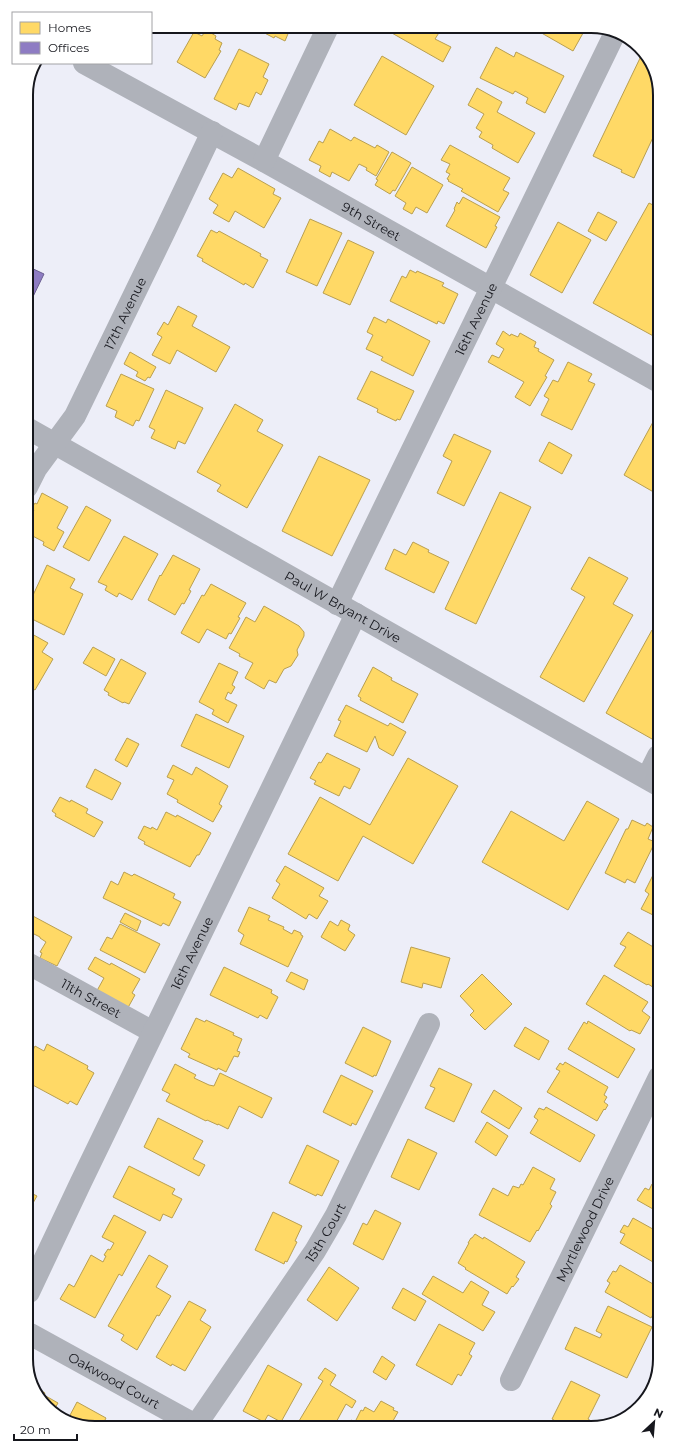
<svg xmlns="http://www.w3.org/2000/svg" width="686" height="1454" font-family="Montserrat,sans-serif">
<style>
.homes{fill:#ffd966;stroke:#b99f50}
.offices{fill:#8e7cc3;stroke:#6a5e91}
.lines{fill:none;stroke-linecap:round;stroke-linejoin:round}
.minor{stroke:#afb2ba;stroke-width:22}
.labels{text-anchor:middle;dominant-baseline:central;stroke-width:4;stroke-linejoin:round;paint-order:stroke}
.street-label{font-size:13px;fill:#16171d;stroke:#fff}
.rim{fill:none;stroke:#16171d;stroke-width:2}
</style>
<rect width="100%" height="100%" fill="#edeef8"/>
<g class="homes">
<polygon points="587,26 573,51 531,27"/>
<polygon points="383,28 442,28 435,39 451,47 443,62"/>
<polygon points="257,29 290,29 285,41 275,36 274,38"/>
<polygon points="206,30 216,36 215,39 222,43 219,50 221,51 205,78 177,62 194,32 202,36"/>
<polygon points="496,47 514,57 516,52 564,76 545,113 526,103 528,98 515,91 513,94 480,78"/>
<polygon points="239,49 269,64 263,77 268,80 261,95 256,92 249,107 239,103 236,110 214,99"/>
<polygon points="642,54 656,73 656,131 634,178 621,172 622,170 593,156"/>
<polygon points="382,56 434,86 406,135 354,105"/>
<polygon points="477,88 502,102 497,112 535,133 518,163 492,148 493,145 479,137 482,132 476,128 484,114 468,105"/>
<polygon points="330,129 351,141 354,137 375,148 377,145 389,152 376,176 366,170 367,168 359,164 349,181 332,172 330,177 319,171 321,166 309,160 319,141 323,143"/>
<polygon points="450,145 510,178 503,190 509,193 498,212 461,191 463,189 448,181 449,180 447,179 450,174 446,172 450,164 441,160"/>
<polygon points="392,152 411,163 395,191 393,190 390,194 375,185 378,180 376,179"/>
<polygon points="412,167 443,185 427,213 416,207 412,214 403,209 406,203 395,196"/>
<polygon points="238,168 275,189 273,194 281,198 264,228 235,211 229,222 213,213 218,205 209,199 223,173 232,178"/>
<polygon points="463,197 500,217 495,226 497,227 486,248 446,226 455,210 454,209 457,202 459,204"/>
<polygon points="649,203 657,207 657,338 593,303"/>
<polygon points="598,212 617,222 606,241 588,231"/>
<polygon points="310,219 342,233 317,286 286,272"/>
<polygon points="558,222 591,240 562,293 530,275"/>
<polygon points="211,230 217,233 219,231 261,254 260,256 268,260 253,288 245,283 244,285 202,261 203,259 197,256"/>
<polygon points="348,240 374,252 350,305 323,293"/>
<polygon points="410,270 416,273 417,271 444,283 442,286 458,294 444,324 438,321 437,324 390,301 402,276 406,278"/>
<polygon points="178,306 197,316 192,326 230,347 216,372 177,350 170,364 152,355 162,337 157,334 164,322 168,325"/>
<polygon points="374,317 386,323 388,319 430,341 413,376 381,360 383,357 366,349 373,335 367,332"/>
<polygon points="503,331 510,336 511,334 518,337 520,333 536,342 534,347 539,349 538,351 554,360 545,376 547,377 530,406 515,397 524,382 488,362 492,355 499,358 504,349 496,344"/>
<polygon points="130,352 156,367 150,378 148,377 145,381 136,376 138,372 124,364"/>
<polygon points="568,362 592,374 588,381 595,384 572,430 541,415 549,399 544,396 553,380 558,382"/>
<polygon points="371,371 414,391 400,420 397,419 396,421 377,412 378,409 357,399"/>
<polygon points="121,374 154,389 139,421 136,420 133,426 115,417 117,411 106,406"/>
<polygon points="166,390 203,408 185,444 178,441 175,449 151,438 155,430 149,427"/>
<polygon points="235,404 263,420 257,431 283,445 247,508 217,491 221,485 197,472"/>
<polygon points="653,422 657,424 657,494 624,475"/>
<polygon points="454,434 491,451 464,506 437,493 452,461 443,456"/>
<polygon points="549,442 572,455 562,474 539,461"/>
<polygon points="319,456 370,480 332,556 282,531"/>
<polygon points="500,492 531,507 476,624 445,609"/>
<polygon points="42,493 68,507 57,528 64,532 54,551 43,545 44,542 27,533 27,522 34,510 31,509 35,503 37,504"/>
<polygon points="86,506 111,520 89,561 63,547"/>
<polygon points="124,536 158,554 132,600 119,593 117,597 105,590 107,586 98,582"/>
<polygon points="413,542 429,550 428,552 449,562 434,593 385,569 394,549 406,555"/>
<polygon points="173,555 200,569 189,590 191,591 184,604 182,603 175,615 148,600 160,575 161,576"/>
<polygon points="589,557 628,578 613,604 633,615 584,702 540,677 585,597 571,589"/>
<polygon points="47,565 75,579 70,588 83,594 64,635 28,617 28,606"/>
<polygon points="211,584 246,603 238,617 240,618 231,634 229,633 226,639 207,629 199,643 181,633 202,595 204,596"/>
<polygon points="264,606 299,626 304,632 304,636 297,650 298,655 291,666 284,669 276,683 269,680 264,689 245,678 253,663 239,656 240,654 229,648 246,617 255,622"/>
<polygon points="652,630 658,634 658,727 652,739 606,713"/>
<polygon points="32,634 48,643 42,652 53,659 35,690 28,686 28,641"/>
<polygon points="93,647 115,659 106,676 83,663"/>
<polygon points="121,659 146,673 129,704 124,702 123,703 108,695 109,693 104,690"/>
<polygon points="219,663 238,672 232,685 235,687 231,694 228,692 225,699 237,705 228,723 212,714 214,710 199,702"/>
<polygon points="373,667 392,678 391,680 418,694 403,723 360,700 361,698 358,696"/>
<polygon points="346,705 388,726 390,723 406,732 393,756 379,748 375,736 367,752 334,736 341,721 338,720"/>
<polygon points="196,714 244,736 229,768 181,746"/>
<polygon points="127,738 139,744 127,767 115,760"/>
<polygon points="327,753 360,769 350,789 344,786 339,796 314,784 316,781 310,778 319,762 321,763"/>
<polygon points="408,758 458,786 413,864 363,836 338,881 288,854 320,797 370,825"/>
<polygon points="173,765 192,775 196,767 228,786 219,804 222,806 213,822 177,802 178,800 167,794 174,780 167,777"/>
<polygon points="95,769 121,783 112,800 86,787"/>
<polygon points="60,797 70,802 71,800 88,809 86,813 103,822 94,837 55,816 56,814 52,811"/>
<polygon points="587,801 619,819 568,910 482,862 511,811 564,841"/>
<polygon points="166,812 176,817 177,815 211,833 199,855 197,855 190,867 144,844 145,842 138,838 144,826 151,829 152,827 157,830"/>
<polygon points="632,820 645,826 647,823 653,827 648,839 655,842 635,883 627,879 625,883 605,873 626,829 628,829"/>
<polygon points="659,859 659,905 653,915 641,909 649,894 645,891 657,867 655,866"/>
<polygon points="285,866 324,888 319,896 328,901 317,919 309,914 306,919 272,898 280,884 276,881"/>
<polygon points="124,872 132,876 134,874 175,894 173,898 181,902 169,926 163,923 161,926 103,898 111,881 118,885"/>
<polygon points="249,907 270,916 268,920 284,927 283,929 292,934 294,930 301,933 301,935 303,936 288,967 240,944 244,935 238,931"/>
<polygon points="125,913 141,921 137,931 120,922"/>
<polygon points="31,915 72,937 57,966 40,958 42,953 40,952 46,942 40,938 40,937 28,931 28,920"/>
<polygon points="341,920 350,925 348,930 355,935 345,951 321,937 330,921 338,926"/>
<polygon points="120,924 160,944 145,973 100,950 107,937 112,939"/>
<polygon points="628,932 655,948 654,950 659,953 659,991 648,984 647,985 614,966 626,947 620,944"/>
<polygon points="411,947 450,958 441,988 423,983 422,988 401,982"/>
<polygon points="95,957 110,965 111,963 140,979 132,993 135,995 125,1013 94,996 104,978 88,969"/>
<polygon points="224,967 272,990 271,993 278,997 267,1019 260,1015 258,1018 210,995"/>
<polygon points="291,972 308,980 304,990 286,981"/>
<polygon points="482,974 512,1004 485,1030 470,1015 474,1011 460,996"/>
<polygon points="604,975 648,1002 642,1011 650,1017 640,1034 631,1030 630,1031 586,1004"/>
<polygon points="196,1018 205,1022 206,1020 234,1033 233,1035 242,1039 237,1051 240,1052 238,1057 234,1056 226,1072 218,1068 217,1070 188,1057 190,1054 181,1049"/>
<polygon points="588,1021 635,1049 618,1078 568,1049 584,1022 587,1024"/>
<polygon points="363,1027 391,1041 376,1076 374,1075 373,1077 345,1063"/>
<polygon points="525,1027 549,1041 539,1060 514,1046"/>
<polygon points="47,1044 88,1066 87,1069 94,1073 77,1105 70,1101 68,1104 29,1083 29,1058 35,1046 44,1051"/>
<polygon points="565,1062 608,1087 604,1095 607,1097 604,1102 608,1105 605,1110 604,1109 597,1121 547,1092 560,1071 556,1069 560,1063 563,1065"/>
<polygon points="175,1064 196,1075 194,1078 209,1085 214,1086 220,1073 272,1098 262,1118 239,1106 228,1129 218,1124 218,1125 207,1120 206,1121 166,1101 170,1094 162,1090"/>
<polygon points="439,1068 472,1084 454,1122 425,1108 435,1088 430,1086"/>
<polygon points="341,1075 373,1091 356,1125 352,1123 351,1126 323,1112"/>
<polygon points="494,1090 522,1108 509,1129 481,1112"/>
<polygon points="546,1107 595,1135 580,1162 530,1133 538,1120 534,1117 539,1108 544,1110"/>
<polygon points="158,1118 203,1141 193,1159 205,1165 199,1176 144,1147"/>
<polygon points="487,1122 508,1136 496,1156 475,1142"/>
<polygon points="408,1139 437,1153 419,1190 391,1177"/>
<polygon points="307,1145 339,1161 322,1196 317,1194 316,1196 289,1183"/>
<polygon points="129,1166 175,1189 172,1194 182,1199 172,1218 163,1214 160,1221 113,1197"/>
<polygon points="533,1167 555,1179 550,1189 556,1192 550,1204 552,1206 538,1231 537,1230 530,1242 479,1215 493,1188 508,1196 513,1186 519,1188 521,1184 523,1185"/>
<polygon points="659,1181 660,1213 637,1200 645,1188 649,1190 652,1184 656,1187"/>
<polygon points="29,1192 37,1196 29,1210"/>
<polygon points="375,1210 401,1223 383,1260 353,1244 363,1223 367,1225"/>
<polygon points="273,1212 302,1226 295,1241 297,1242 287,1262 285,1261 284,1264 255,1250"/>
<polygon points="114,1215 146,1232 122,1276 119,1274 95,1318 60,1299 69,1284 74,1287 91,1255 103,1262 106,1256 104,1255 108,1249 110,1250 114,1243 102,1237"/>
<polygon points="633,1218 660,1233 660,1266 620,1243 625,1234 620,1232 624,1225 628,1227"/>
<polygon points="475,1234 483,1239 484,1237 525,1262 516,1277 519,1279 513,1287 512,1286 507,1294 465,1269 466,1268 458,1263 469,1243 468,1243 471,1238 472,1238"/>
<polygon points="149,1255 168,1266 156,1287 171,1296 159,1316 157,1315 137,1350 121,1340 124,1335 108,1326"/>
<polygon points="620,1265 660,1288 660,1302 651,1318 605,1292 610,1283 607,1281 613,1271 616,1272"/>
<polygon points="329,1267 359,1288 337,1321 307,1300"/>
<polygon points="433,1276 463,1293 471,1281 489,1292 482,1305 495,1312 483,1331 422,1294"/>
<polygon points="403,1288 426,1301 415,1321 392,1308"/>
<polygon points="189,1301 206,1310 200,1320 211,1327 185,1371 172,1364 171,1366 156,1357"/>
<polygon points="608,1306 652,1327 627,1378 565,1349 575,1327 600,1338 602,1334 596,1331"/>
<polygon points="439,1324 475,1343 469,1354 472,1356 461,1376 458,1374 452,1385 416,1365"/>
<polygon points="382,1356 395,1365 386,1380 373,1372"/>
<polygon points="268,1365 302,1384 281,1422 268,1415 264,1422 243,1411"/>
<polygon points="325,1368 336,1375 330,1385 356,1401 352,1408 346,1404 334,1426 296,1426 323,1381 318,1378"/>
<polygon points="571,1381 600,1395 588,1419 591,1421 589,1424 552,1425 554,1420 552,1419"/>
<polygon points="34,1386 45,1393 44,1395 58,1403 52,1413"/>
<polygon points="381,1401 394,1408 393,1410 398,1412 390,1426 348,1426 351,1420 355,1422 361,1410 363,1411 365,1407 374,1412"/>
<polygon points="77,1402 106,1418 101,1428 90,1428 68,1419"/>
</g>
<polygon class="offices" points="27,266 44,274 27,309"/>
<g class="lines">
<g class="minor">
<path id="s1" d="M84,63l180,98 393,220"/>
<polyline points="264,161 327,29"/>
<path id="s2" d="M27,428l631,357"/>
<path id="s3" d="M27,487l9,-18 39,-53 89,-183 48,-101"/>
<path id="s4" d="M337,604l278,-571"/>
<polyline points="647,778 658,756"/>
<path id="s5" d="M29,964l124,68"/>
<path id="s6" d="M29,1292l52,-110 275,-568"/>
<path id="s7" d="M30,1334l169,93"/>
<path id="s8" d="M511,1380l148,-303"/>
<path id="s9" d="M196,1425l119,-174 21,-36 93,-191"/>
</g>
</g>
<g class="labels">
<g class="street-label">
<text stroke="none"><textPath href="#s1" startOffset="328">9th Street</textPath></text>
<text stroke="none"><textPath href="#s3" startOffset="200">17th Avenue</textPath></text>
<text stroke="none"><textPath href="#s4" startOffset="317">16th Avenue</textPath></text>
<text stroke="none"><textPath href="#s2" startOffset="363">Paul W Bryant Drive</textPath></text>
<text stroke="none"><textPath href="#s6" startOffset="376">16th Avenue</textPath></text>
<text stroke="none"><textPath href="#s5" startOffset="71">11th Street</textPath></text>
<text stroke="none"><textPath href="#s8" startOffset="168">Myrtlewood Drive</textPath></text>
<text stroke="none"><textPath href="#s9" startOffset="232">15th Court</textPath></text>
<text stroke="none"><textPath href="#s7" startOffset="96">Oakwood Court</textPath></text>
</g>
</g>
<path d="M0 0H686V1454H0ZM95 33H591A62 62 0 0 1 653 95V1359A62 62 0 0 1 591 1421H95A62 62 0 0 1 33 1359V95A62 62 0 0 1 95 33Z" fill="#fff" fill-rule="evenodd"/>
<path class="rim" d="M95 33H591A62 62 0 0 1 653 95V1359A62 62 0 0 1 591 1421H95A62 62 0 0 1 33 1359V95A62 62 0 0 1 95 33Z"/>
<rect x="12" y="12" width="140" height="52" fill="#ffffff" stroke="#a2a2a5"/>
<rect x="20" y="22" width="20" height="12" fill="#ffd966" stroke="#a2a2a5"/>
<text x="48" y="32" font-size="12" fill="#16171d">Homes</text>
<rect x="20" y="42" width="20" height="12" fill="#8e7cc3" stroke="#a2a2a5"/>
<text x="48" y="52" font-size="12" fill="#16171d">Offices</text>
<g transform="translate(654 1422) rotate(26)" stroke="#ffffff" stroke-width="3" paint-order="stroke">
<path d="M0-3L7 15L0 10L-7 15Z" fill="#16171d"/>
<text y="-6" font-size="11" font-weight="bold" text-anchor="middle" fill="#16171d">N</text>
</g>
<path d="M14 1434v6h63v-6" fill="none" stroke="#16171d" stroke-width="2"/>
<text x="20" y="1434" font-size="12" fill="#16171d" stroke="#ffffff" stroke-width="3" paint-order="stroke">20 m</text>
</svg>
